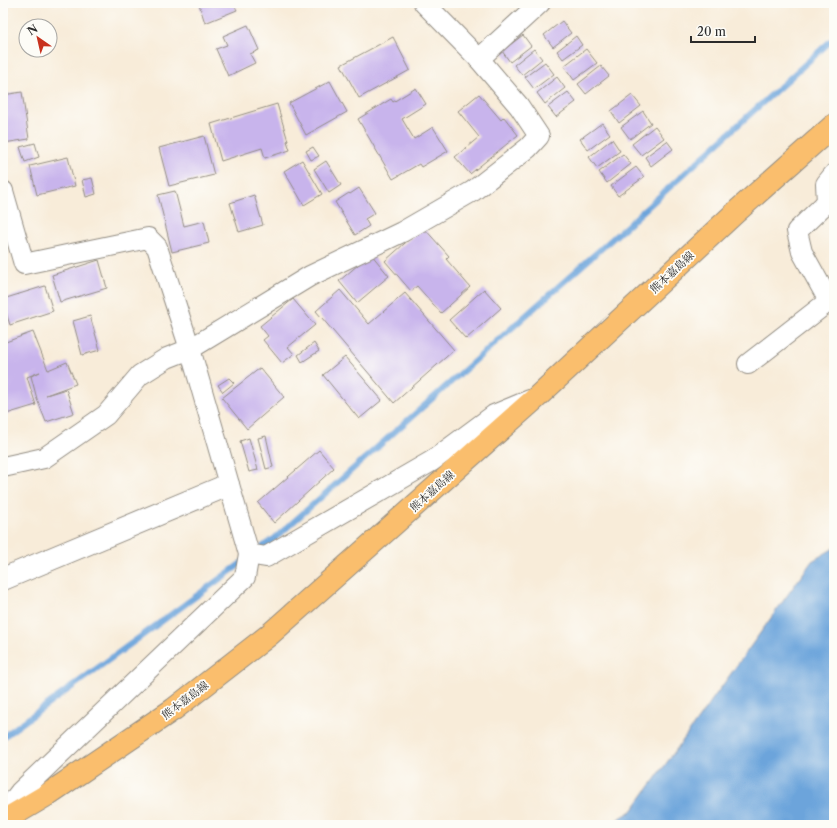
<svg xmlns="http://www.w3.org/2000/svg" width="837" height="828" font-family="'Libre Caslon Text','Noto Serif JP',serif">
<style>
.water{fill:#6ca4db;stroke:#4c6883}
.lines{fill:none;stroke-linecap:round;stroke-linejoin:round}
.stream{stroke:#6ca4db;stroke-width:6}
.building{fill:#c8b4ec}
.minor-casing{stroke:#928c82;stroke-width:22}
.tertiary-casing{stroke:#928c82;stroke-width:24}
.primary-casing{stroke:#928c82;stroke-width:24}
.minor{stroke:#fff;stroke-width:20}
.tertiary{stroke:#fff;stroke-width:22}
.primary{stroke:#fabe6d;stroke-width:22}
.labels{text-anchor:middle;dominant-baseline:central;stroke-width:3.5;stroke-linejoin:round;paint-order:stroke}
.street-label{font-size:11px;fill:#2b2b2b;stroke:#fdfcf7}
</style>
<rect width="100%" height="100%" fill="#fdfcf7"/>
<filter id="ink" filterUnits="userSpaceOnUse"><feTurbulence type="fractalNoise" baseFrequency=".025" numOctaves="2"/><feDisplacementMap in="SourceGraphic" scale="8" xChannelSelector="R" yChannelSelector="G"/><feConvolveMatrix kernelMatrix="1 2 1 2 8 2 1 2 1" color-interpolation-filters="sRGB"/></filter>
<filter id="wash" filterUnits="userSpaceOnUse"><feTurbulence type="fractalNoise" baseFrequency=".012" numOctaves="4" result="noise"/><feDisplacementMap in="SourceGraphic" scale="16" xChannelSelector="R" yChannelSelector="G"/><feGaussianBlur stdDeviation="0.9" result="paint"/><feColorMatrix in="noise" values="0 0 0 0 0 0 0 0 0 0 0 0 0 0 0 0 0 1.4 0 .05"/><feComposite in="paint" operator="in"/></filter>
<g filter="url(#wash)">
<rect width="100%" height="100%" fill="#f8ecd9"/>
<polygon class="water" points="834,548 834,825 608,825 632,811 812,561"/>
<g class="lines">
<g class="stream">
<polyline points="258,550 274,539 629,224 834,38"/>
<polyline points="3,737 243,562"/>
</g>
</g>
<g id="blocks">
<g class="building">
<polygon points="203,3 233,3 237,10 205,23 199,4"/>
<polygon points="562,21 571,33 553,47 544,35"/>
<polygon points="248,25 259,50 250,54 255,63 228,76 216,49 227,45 223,36"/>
<polygon points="523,35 531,46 510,62 502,51"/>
<polygon points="576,36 582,45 563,59 557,51"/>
<polygon points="393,37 410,70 359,98 341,65"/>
<polygon points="534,49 542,59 522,75 514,65"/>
<polygon points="586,49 597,63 574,80 564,66"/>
<polygon points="545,62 554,74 534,89 525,77"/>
<polygon points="601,66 609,76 586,94 578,84"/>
<polygon points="557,77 565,88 545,104 537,93"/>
<polygon points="330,81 347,112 306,135 289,103"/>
<polygon points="416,88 426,104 402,119 414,139 433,127 448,151 421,167 419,164 393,179 358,119 391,99 393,102"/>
<polygon points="22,92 29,139 4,143 3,133 3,95"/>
<polygon points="568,92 576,102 556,117 548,107"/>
<polygon points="479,94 501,120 504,117 518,135 470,174 455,157 479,137 458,111"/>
<polygon points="632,95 641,106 619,123 611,111"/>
<polygon points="277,104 288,141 287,141 290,150 265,158 262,148 221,161 211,124"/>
<polygon points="643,111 651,123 630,139 621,127"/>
<polygon points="602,123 610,134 588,150 580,139"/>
<polygon points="655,126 664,138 641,155 632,144"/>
<polygon points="204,136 214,175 169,186 159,148"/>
<polygon points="612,139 620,151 597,168 589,157"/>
<polygon points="667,141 673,149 651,166 645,157"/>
<polygon points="35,143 39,157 25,162 20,147"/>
<polygon points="313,147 319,156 311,160 306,151"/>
<polygon points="623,154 631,164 607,183 599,172"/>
<polygon points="68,157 75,186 37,195 30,166"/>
<polygon points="302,160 322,194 304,205 284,171"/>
<polygon points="326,161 341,185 329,193 314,169"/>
<polygon points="636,167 644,177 618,196 611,186"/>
<polygon points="92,178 96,194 86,197 82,180"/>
<polygon points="359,188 375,213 365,219 369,226 355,235 335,202 349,193 350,194"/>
<polygon points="175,191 184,226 204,221 209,243 172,252 158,195"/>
<polygon points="254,195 263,225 239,232 230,203"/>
<polygon points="423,227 449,256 446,259 470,287 441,313 417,286 411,291 385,261"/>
<polygon points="371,254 389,276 357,303 339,281"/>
<polygon points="99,260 107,288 60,302 52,275"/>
<polygon points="45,286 53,311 10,325 3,303 3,299"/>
<polygon points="484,289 501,308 466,339 449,320"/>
<polygon points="340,290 369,324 405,293 454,350 394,403 316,311"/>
<polygon points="293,299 315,325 288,347 294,354 282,363 263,340 268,336 260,326"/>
<polygon points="90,316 100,350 82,355 73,321"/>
<polygon points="33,332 48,370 67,362 76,384 46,395 66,389 74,413 46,422 37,399 31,376 40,372 27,377 36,405 3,415 3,385 5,384 3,378 3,343"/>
<polygon points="314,343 319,351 302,362 298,355"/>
<polygon points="345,357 382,400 359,419 323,375"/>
<polygon points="260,368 284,397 247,429 222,398"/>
<polygon points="229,378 234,383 223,392 218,385"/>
<polygon points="266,436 273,467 266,469 258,438"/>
<polygon points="249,438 258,470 249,472 240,441"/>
<polygon points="319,450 334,468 274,523 258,503"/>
</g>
</g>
</g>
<g filter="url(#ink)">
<use href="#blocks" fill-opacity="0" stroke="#928c82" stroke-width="1"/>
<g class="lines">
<defs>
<g id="minor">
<polyline points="479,59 540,3"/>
<polyline points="834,174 826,184 827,202 834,204"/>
<polyline points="3,191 24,264 148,238 157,247 190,349 249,554 245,577 20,792 3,814"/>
<polyline points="748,364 829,301 802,252 797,231 827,202"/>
<polyline points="3,467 44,458 106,415 140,375 167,358 190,349 310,276 402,232 473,191 528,148 539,136 519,106 479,59 424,3"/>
<polyline points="249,554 266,557 432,461 494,415 530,400"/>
</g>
<polyline id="tertiary" points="3,579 228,485"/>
<polyline id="primary" points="3,821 47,795 174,709 269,635 536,398 736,212 834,125"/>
</defs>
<use href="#minor" class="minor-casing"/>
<use href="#tertiary" class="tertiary-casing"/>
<use href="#primary" class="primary-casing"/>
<use href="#minor" class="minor"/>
<use href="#tertiary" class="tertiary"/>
<use href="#primary" class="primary"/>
</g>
</g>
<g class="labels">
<g class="street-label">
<text transform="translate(672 272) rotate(-43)">熊本嘉島線</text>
<text transform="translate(432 491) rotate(-42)">熊本嘉島線</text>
<text transform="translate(185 700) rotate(-37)">熊本嘉島線</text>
</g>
</g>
<rect width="837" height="828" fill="none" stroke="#fdfcf7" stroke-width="16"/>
<g transform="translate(38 38) rotate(326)"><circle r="19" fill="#fdfcf7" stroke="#a9a8a5"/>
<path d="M0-3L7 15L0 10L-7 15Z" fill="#c8321e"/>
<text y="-6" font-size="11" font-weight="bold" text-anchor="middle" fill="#2b2b2b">N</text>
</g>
<path d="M691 36v6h64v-6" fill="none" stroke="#2b2b2b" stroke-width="2"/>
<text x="697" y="36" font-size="12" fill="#2b2b2b" stroke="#fdfcf7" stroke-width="3" paint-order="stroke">20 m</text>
</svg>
